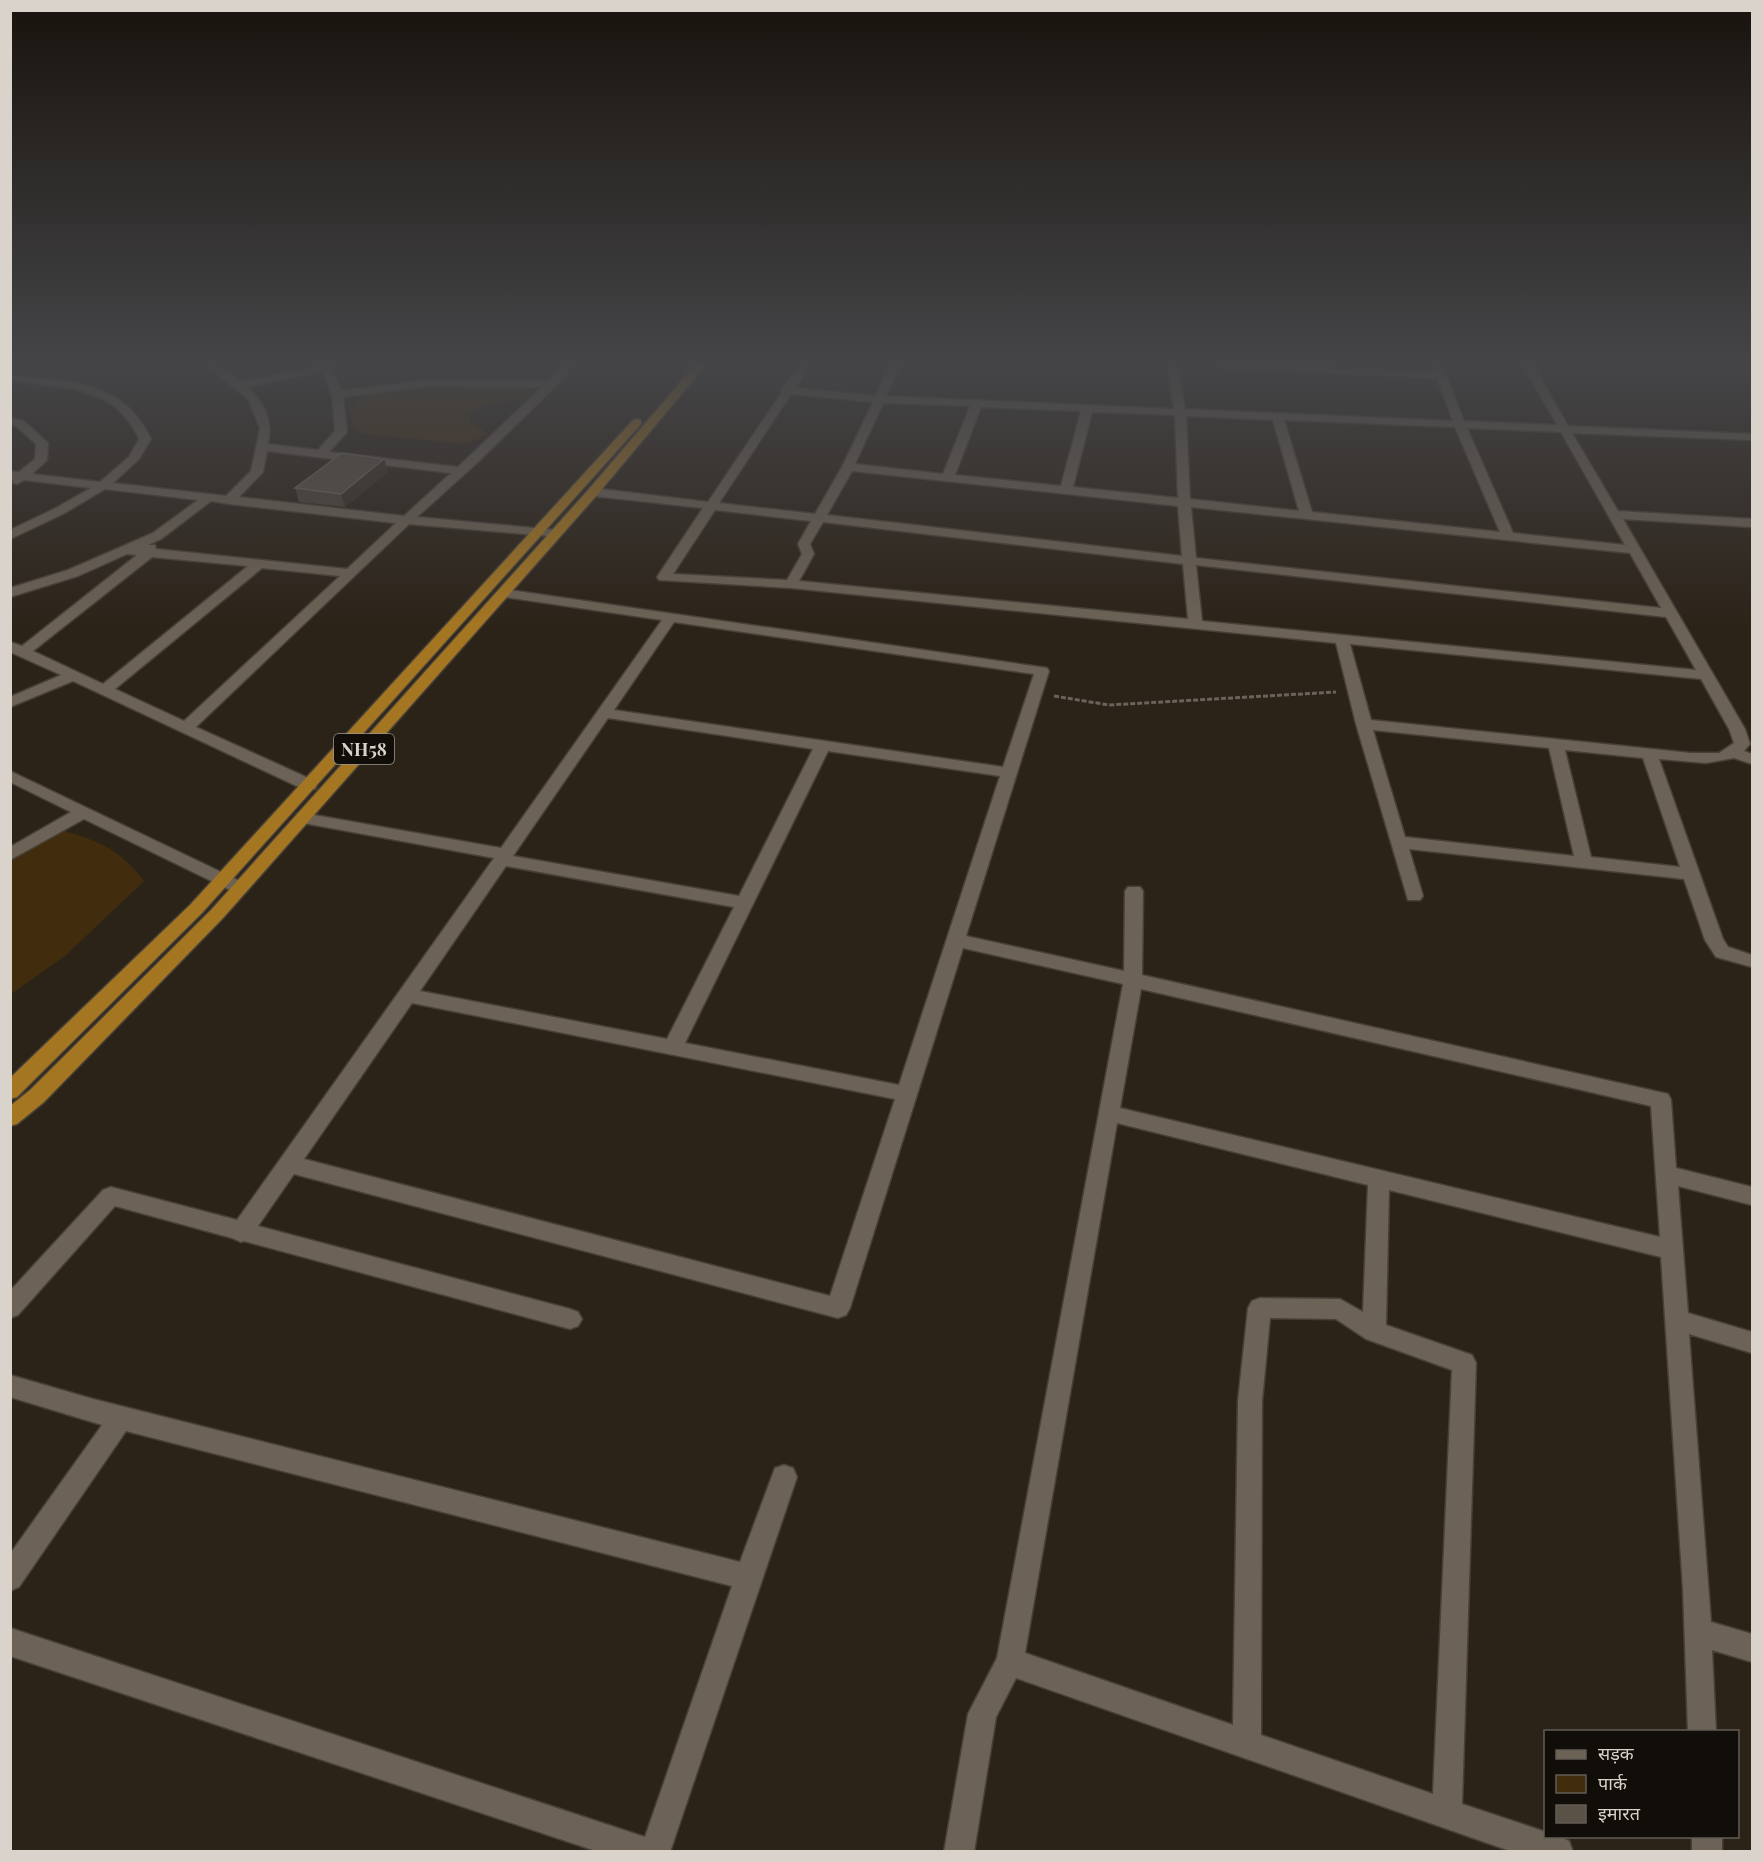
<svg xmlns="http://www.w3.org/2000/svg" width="1763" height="1862" font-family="'Playfair Display','Noto Sans Devanagari',serif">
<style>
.green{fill:#412d0e}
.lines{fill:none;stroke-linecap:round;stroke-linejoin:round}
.minor-casing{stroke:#474037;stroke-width:3}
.trunk-casing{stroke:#474037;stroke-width:3}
.path{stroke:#6b6359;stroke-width:3;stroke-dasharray:5 2;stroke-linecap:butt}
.minor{fill:#6c6255;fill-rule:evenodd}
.trunk{fill:#a57622;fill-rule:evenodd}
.wall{fill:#4c4337}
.shaded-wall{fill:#393024}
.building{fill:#5b5247;stroke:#6f665c;stroke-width:1.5}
.labels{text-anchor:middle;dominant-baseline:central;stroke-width:6;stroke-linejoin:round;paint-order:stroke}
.shield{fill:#110d08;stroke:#9d9890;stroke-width:1.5}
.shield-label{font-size:18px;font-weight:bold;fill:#d9d3cb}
</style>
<rect width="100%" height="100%" fill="#2c2318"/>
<g class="green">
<path d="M420,385h82l30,5 -1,5 -6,6c-21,-1 -38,1 -55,13l-1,7 15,9 3,5 -23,9 -106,-11 -4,-5 -4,-18 12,-15z"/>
<path d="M65,831c39,12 53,18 79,50l-78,74 -55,39v-134l20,-13z"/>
</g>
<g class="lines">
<defs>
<g id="minor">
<path d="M202,365c18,0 25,6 39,17l81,-17h20l-10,4 9,22 88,-11 120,1 14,-16h10l-7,11 -88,86 -61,55 138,13 4,1 2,3 -2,3 -150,-13 -213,203 119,54 2,4 -2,4h-12l-230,-108 -63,26v-10l51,-22 -51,-23v-10l12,4 115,-91 -10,-1 -49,22 -68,21v-9l58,-18 85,-37 45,-33 -93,-11 -42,25 -53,25v-9l44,-21 37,-21 -67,-8 -7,4 -4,-1 -3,-12 9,1 16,-13 1,-15 -20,-18 -6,-2v-6l14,3 24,22 -1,17 -15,14 68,8 29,-25 10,-18c-24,-55 -77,-51 -129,-58v-6c59,7 113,4 141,64l-12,20 -26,24 113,13 25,-25 9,-43 -12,-29 -32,-27zM322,371l10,24 3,36 -17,19 -50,-6c5,-22 -3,-42 -21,-57zM429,386l113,1 -84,80 -129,-15 18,-20 -4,-35zM267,451l184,22 -47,43 -165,-19 24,-25zM211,501l18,3 167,19 -49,46 -191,-20 -1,-4h-7l13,-6zM152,557l96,9 -145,118 -70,-33zM262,568l78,8 -156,145 -69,-32z"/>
<path d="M800,365h10l-15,23 81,8 14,-31h10l-14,31 288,13 -7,-44h10l8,44 268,12 -16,-43 -218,-10 -5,-3h73l148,7 -1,-7h8l22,56 93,4 -34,-60h10l35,61 184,8v6l-180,-7 46,78 134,8v8l-129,-8 122,210 5,15 -6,7 8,3v10l-18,-6 -28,5 -47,-4 64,180 5,8 24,8v12l-36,-10 -11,-17 -21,-61 -275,-30 14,47 -3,4h-12l-52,-176 -20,-81 -545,-55 -132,-8 -2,-3 46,-69 -110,-12 -6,-4 6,-4 115,14 74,-110 -1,-2zM791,394l82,8 -31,65 -27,47 -96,-11zM883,403l87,3 -27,68 -88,-10zM981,407l100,4 -20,75 -106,-11zM1092,412l83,3 3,83 -105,-11zM1186,416l87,4 26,91 -109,-12zM1284,420l171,7 45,105 -188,-20zM1467,428l94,4 64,113 -112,-12zM852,471l326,35 4,50 -355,-41zM1191,507l439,46 31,55 -465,-50zM715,510l96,11 -13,23 4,10 -15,26 -114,-6zM823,522l360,42 5,55 -389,-38 15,-27 -4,-10zM1196,565l470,52 30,53 -494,-49zM1350,644l351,35 28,50 5,14 -15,10h-28l-320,-33zM1373,730l176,18 25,108 -169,-19zM1565,750l78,8 37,109 -89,-10z"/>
<path d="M503,589l544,79 2,3 -83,265 158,35 1,-80 3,-4h12l3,4 -1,84 526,119 3,6 5,68 76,19v18l-74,-19 10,127 64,19v21l-63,-19 22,288 41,12v28l-40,-12 4,82h-28l-5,-143 -22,-332 -272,-67 -3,135 86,30 4,8 -14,441 84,28v4h11l12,5 4,11h-60l-497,-174 -20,39 -22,135h-30l24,-138 29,-56 126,-674 -160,-36 -113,360 -4,7 -8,3 -544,-144 -36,52 312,83 8,3 4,7 -4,7 -8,3 -326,-88 -3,1 -9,-4 -117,-32 -97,109 -8,3v-27l93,-101 8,-3 126,33 257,-362 -191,-35 -6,-1 -2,-4 2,-4 6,-1 198,35 161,-228 -164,-24 -2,-3zM674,622l360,52 -31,93 -389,-57zM608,718l205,31 -74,147 -226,-40zM828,751l172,25 -101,309 -214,-42zM506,866l228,41 -67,132 -247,-48zM1141,989l510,117 9,131 -540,-129zM412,1003l483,96 -65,197 -526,-137zM1117,1123l251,62 -5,127 -23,-13 -80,-1 -8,3 -4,7 -10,93 -5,324 -208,-72zM1270,1318l66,1 30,20 86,31 -19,424 -172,-59 1,-334z"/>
<polygon points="10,771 246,884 249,888 246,892 234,892 84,819 10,860 10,847 71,812 10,782"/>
<polygon points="10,1375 93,1399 740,1562 775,1468 784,1465 793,1468 797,1477 670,1852 599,1852 10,1656 10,1628 645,1837 732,1586 126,1431 19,1587 10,1591 10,1554 102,1425 10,1397"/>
<rect x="1692" y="1836" width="30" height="16"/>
</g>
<g id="trunk">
<polygon points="695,365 706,365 597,495 223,918 44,1102 17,1124 10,1126 10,1106 30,1090 211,910 589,489"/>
<polygon points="637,419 641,420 641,424 202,913 17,1097 10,1099 10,1078 190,905 633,420"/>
</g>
</defs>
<use href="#minor" class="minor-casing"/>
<use href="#trunk" class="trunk-casing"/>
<polyline class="path" points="1054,696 1109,705 1336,692"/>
<use href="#minor" class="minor"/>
<use href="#trunk" class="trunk"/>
</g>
<polygon class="wall" points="388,472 345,507 299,502 295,488"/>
<polygon class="shaded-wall" points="384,459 388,472 345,507 341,494"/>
<polygon class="building" points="342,453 384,459 341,494 295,488"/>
<linearGradient id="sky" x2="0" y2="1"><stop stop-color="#18130d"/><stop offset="0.58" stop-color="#454548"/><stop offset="1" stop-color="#454548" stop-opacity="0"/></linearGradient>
<rect width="1763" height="626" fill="url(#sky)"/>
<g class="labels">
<rect class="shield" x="334" y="734" width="60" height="30" rx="4.5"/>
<g class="shield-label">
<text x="364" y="749">NH58</text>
</g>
</g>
<rect width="1763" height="1862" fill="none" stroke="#d9d3cb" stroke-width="24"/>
<rect x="1544" y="1730" width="195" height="108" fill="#110d08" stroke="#615c56" stroke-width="1.5"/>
<rect x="1556" y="1750" width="30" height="9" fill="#6c6255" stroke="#615c56" stroke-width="1.5"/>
<text x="1598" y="1760" font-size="18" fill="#d9d3cb">सड़क</text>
<rect x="1556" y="1775" width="30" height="18" fill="#412d0e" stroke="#615c56" stroke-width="1.5"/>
<text x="1598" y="1790" font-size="18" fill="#d9d3cb">पार्क</text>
<rect x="1556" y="1805" width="30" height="18" fill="#5b5247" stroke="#615c56" stroke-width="1.5"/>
<text x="1598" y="1820" font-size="18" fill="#d9d3cb">इमारत</text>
</svg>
